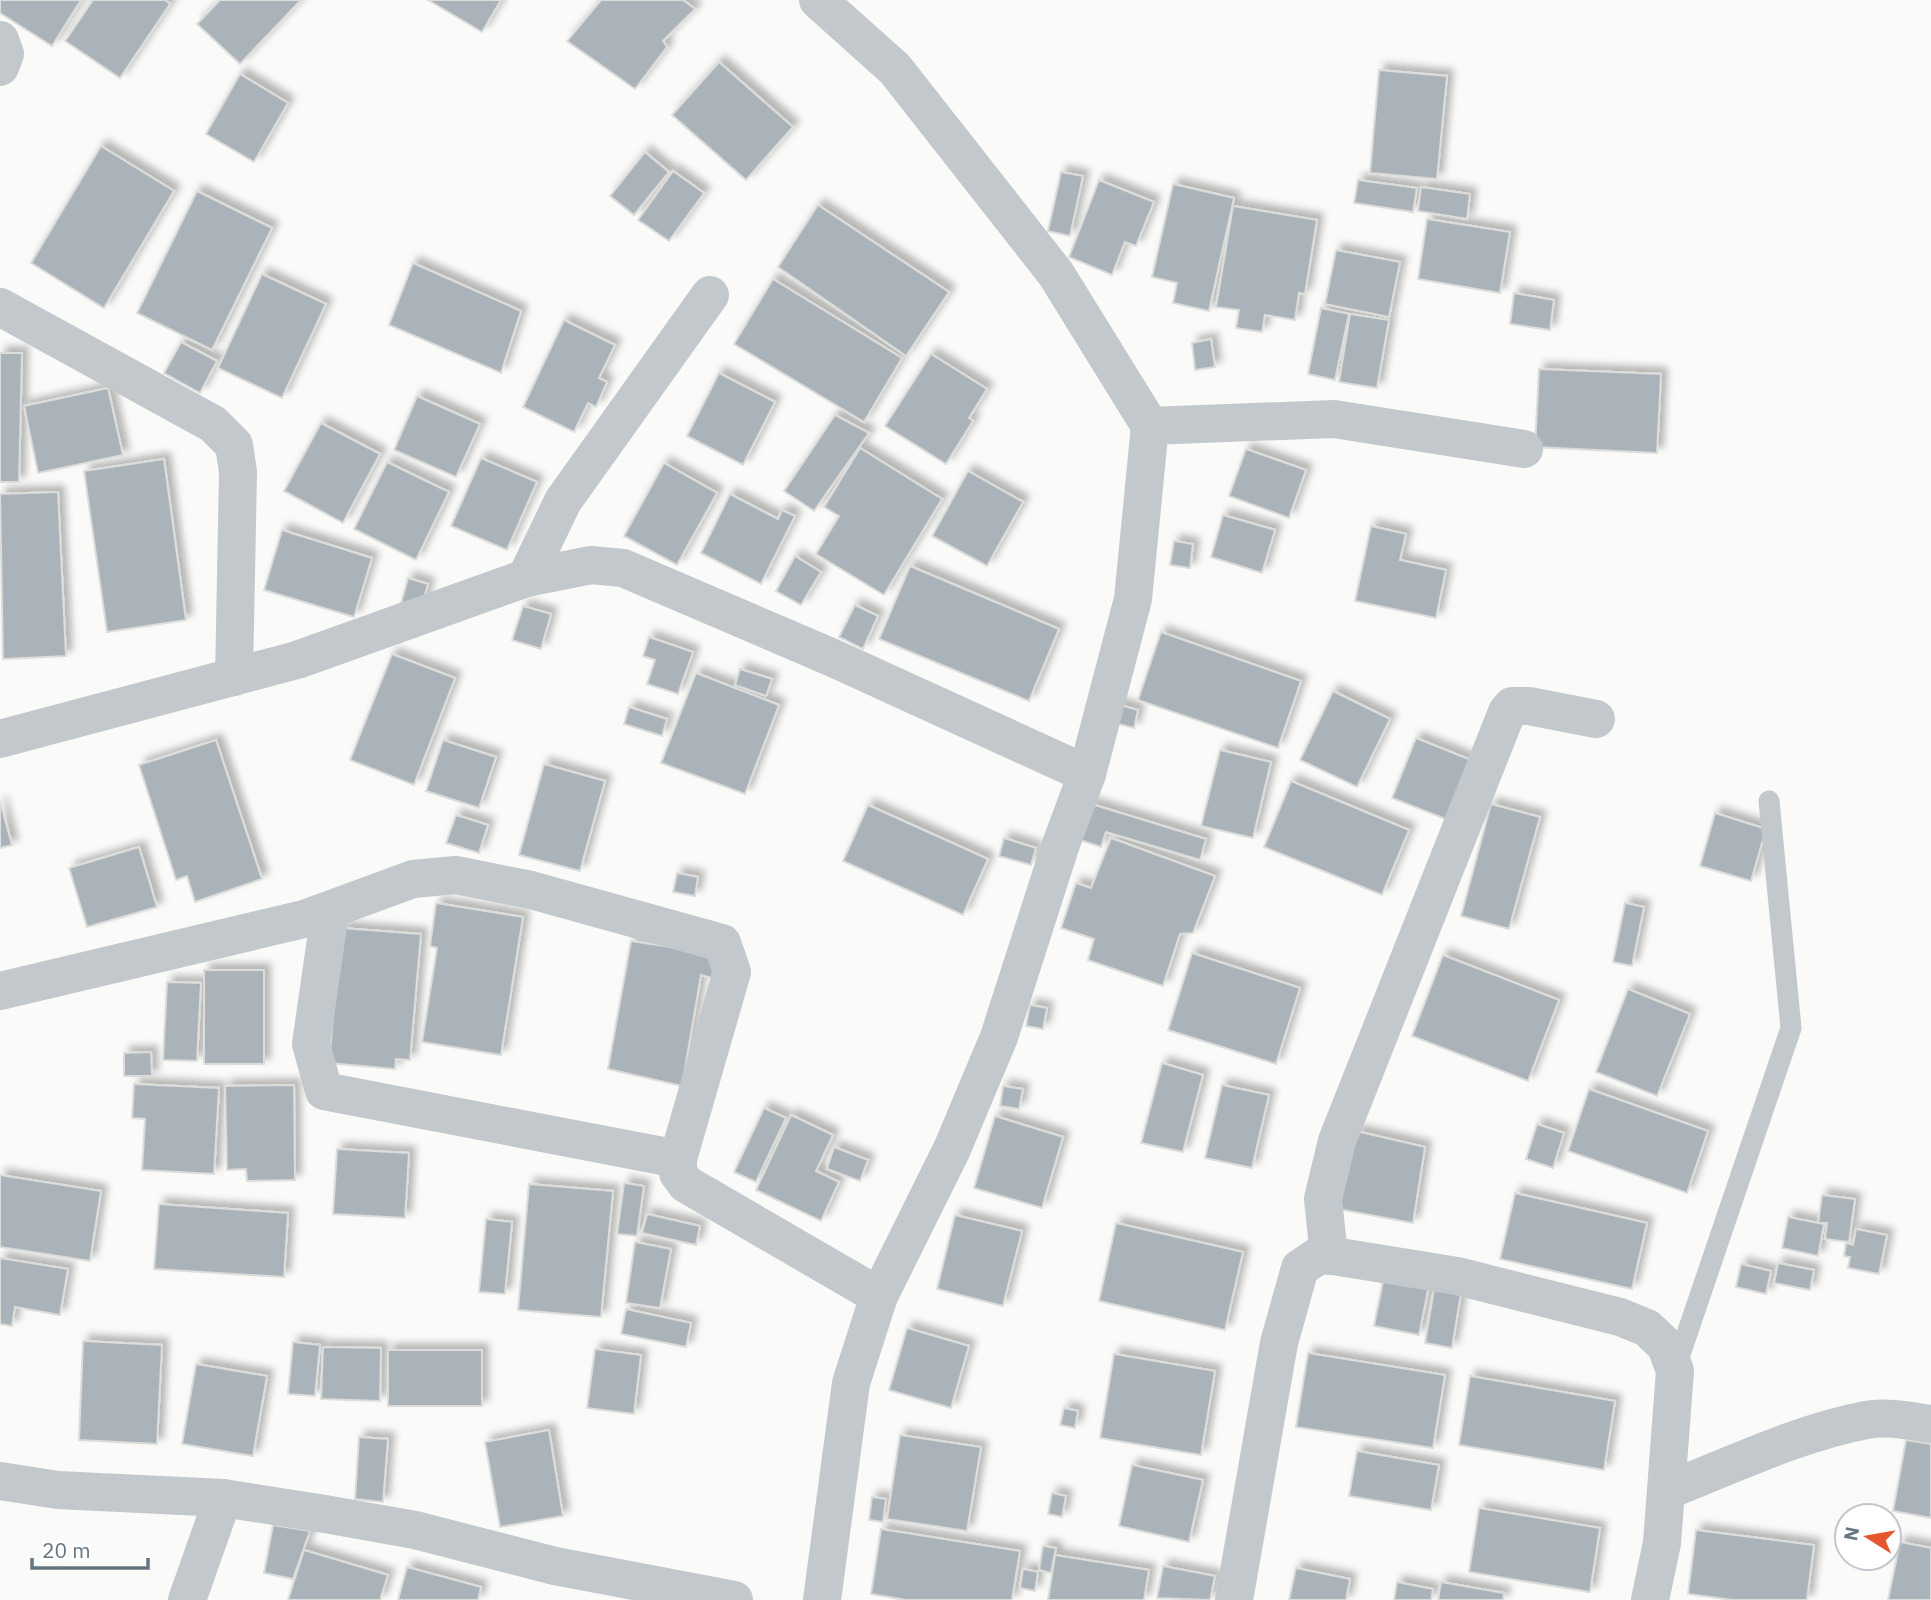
<svg xmlns="http://www.w3.org/2000/svg" width="1931" height="1600" font-family="'IBM Plex Sans',sans-serif">
<style>
.building{fill:#aab3b9;stroke:#dcdcda;stroke-width:2;filter:url(#shadow)}
.lines{fill:none;stroke-linecap:round;stroke-linejoin:round}
.service{stroke:#c3c8cc;stroke-width:21}
.minor{stroke:#c3c8cc;stroke-width:38}
</style>
<defs>
<filter id="shadow"><feDropShadow dx="6" dy="-6" stdDeviation="3.5" flood-color="#0004"/></filter>
</defs>
<rect width="100%" height="100%" fill="#fafaf8"/>
<g class="building">
<polygon points="0,0 81,0 52,46 0,13"/>
<polygon points="93,0 165,0 170,4 120,78 65,41"/>
<polygon points="220,0 301,0 240,64 197,24"/>
<polygon points="428,0 501,0 482,32"/>
<polygon points="601,0 683,0 695,9 663,41 667,47 635,89 567,41"/>
<polygon points="719,62 793,127 746,180 672,115"/>
<polygon points="1379,70 1447,76 1437,179 1370,173"/>
<polygon points="240,74 288,103 254,162 206,134"/>
<polygon points="101,146 174,191 104,308 31,263"/>
<polygon points="645,152 669,172 634,215 610,196"/>
<polygon points="673,171 704,193 669,241 638,220"/>
<polygon points="1061,172 1083,176 1070,236 1048,231"/>
<polygon points="1099,180 1154,202 1136,246 1125,242 1112,275 1069,257"/>
<polygon points="1358,180 1417,188 1413,212 1354,203"/>
<polygon points="1173,184 1234,198 1209,311 1173,303 1177,283 1152,277"/>
<polygon points="1421,187 1470,194 1467,219 1418,211"/>
<polygon points="197,191 272,228 212,350 137,313"/>
<polygon points="818,205 949,292 906,356 778,267"/>
<polygon points="1233,206 1317,220 1305,294 1299,293 1295,320 1265,315 1262,332 1236,328 1239,310 1216,307"/>
<polygon points="1427,219 1510,232 1500,293 1418,279"/>
<polygon points="1336,250 1400,262 1389,317 1325,304"/>
<polygon points="413,263 521,311 501,373 389,325"/>
<polygon points="262,274 326,304 282,398 218,368"/>
<polygon points="773,279 902,358 864,422 734,344"/>
<polygon points="1514,293 1554,300 1550,330 1510,324"/>
<polygon points="1321,308 1349,314 1335,380 1308,374"/>
<polygon points="1350,314 1389,320 1377,388 1339,382"/>
<polygon points="564,320 615,345 599,378 607,382 596,407 588,403 574,432 523,407"/>
<polygon points="1211,339 1215,367 1195,370 1192,343"/>
<polygon points="181,342 217,361 200,393 164,373"/>
<polygon points="0,353 22,353 19,482 0,482"/>
<polygon points="931,354 987,389 969,418 973,421 946,464 885,426"/>
<polygon points="1539,369 1661,374 1657,453 1535,447"/>
<polygon points="719,373 775,402 743,465 687,436"/>
<polygon points="108,388 123,455 38,473 24,406"/>
<polygon points="417,396 480,424 456,477 394,450"/>
<polygon points="835,415 869,433 814,511 784,491"/>
<polygon points="321,423 380,454 343,523 284,491"/>
<polygon points="860,448 942,499 884,595 816,554 839,516 824,507"/>
<polygon points="1246,449 1306,470 1289,518 1229,496"/>
<polygon points="481,458 537,482 507,550 451,526"/>
<polygon points="164,459 186,620 107,632 84,471"/>
<polygon points="387,462 449,492 416,560 354,529"/>
<polygon points="664,463 717,493 677,565 624,536"/>
<polygon points="968,471 1023,502 987,566 932,536"/>
<polygon points="58,492 66,656 3,659 0,494"/>
<polygon points="730,494 778,519 782,510 795,516 761,584 701,553"/>
<polygon points="1223,515 1275,530 1262,573 1211,557"/>
<polygon points="1371,526 1406,534 1400,560 1446,570 1436,618 1355,601"/>
<polygon points="282,530 372,558 354,617 264,590"/>
<polygon points="1174,541 1193,544 1190,568 1170,565"/>
<polygon points="795,556 821,572 801,605 776,591"/>
<polygon points="910,566 1059,629 1029,701 879,639"/>
<polygon points="408,578 428,584 420,612 400,607"/>
<polygon points="855,605 878,616 863,649 839,637"/>
<polygon points="523,606 551,614 541,649 512,640"/>
<polygon points="1161,632 1301,681 1278,748 1138,700"/>
<polygon points="649,637 693,652 678,694 647,684 655,660 643,656"/>
<polygon points="392,654 455,678 414,785 350,760"/>
<polygon points="740,669 772,679 766,696 735,685"/>
<polygon points="696,673 779,705 745,794 661,763"/>
<polygon points="1333,691 1390,719 1357,787 1300,760"/>
<polygon points="1116,704 1138,710 1134,728 1111,722"/>
<polygon points="629,707 667,719 662,736 624,724"/>
<polygon points="1416,738 1471,760 1448,820 1392,798"/>
<polygon points="216,740 262,879 195,902 187,876 176,880 139,765"/>
<polygon points="443,740 496,757 479,808 426,791"/>
<polygon points="1220,750 1271,762 1253,838 1201,826"/>
<polygon points="544,764 605,781 580,871 519,855"/>
<polygon points="1291,781 1409,830 1382,895 1264,847"/>
<polygon points="0,801 12,845 0,848"/>
<polygon points="1088,803 1206,839 1200,860 1106,832 1101,847 1077,839"/>
<polygon points="1491,804 1540,817 1509,929 1461,916"/>
<polygon points="868,805 988,859 963,915 843,861"/>
<polygon points="1715,813 1766,829 1751,881 1700,866"/>
<polygon points="456,815 488,825 479,853 446,843"/>
<polygon points="1004,838 1036,848 1031,865 999,856"/>
<polygon points="1111,838 1215,876 1193,933 1180,934 1163,986 1088,960 1094,939 1061,928 1076,883 1091,888"/>
<polygon points="139,847 157,907 87,927 69,868"/>
<polygon points="677,873 698,877 695,896 673,892"/>
<polygon points="436,903 523,917 501,1055 422,1042 437,948 430,946"/>
<polygon points="1625,903 1644,907 1632,966 1613,962"/>
<polygon points="341,928 421,934 410,1060 396,1059 395,1069 329,1063"/>
<polygon points="631,941 716,954 712,978 701,975 682,1086 608,1069"/>
<polygon points="1192,953 1300,988 1276,1064 1168,1030"/>
<polygon points="1443,955 1559,1000 1528,1081 1412,1036"/>
<rect x="204" y="970" width="60" height="94"/>
<polygon points="167,982 201,983 197,1061 163,1060"/>
<polygon points="1628,989 1690,1014 1657,1096 1596,1072"/>
<polygon points="1030,1005 1047,1008 1043,1029 1026,1026"/>
<polygon points="151,1052 152,1076 124,1076 124,1053"/>
<polygon points="1162,1063 1203,1075 1183,1152 1141,1143"/>
<polygon points="134,1084 219,1088 214,1174 142,1170 145,1119 132,1118"/>
<polygon points="294,1085 295,1180 247,1181 246,1169 227,1170 225,1086"/>
<polygon points="1222,1085 1269,1095 1252,1168 1205,1158"/>
<polygon points="1003,1086 1023,1089 1019,1109 1000,1106"/>
<polygon points="1589,1089 1708,1131 1687,1193 1568,1151"/>
<polygon points="764,1108 786,1118 756,1182 734,1172"/>
<polygon points="791,1115 833,1135 816,1171 839,1182 821,1221 756,1190"/>
<polygon points="995,1116 1063,1137 1042,1208 974,1188"/>
<polygon points="1537,1124 1564,1133 1553,1168 1526,1159"/>
<polygon points="1356,1131 1425,1147 1413,1223 1338,1209"/>
<polygon points="834,1147 868,1160 860,1181 827,1169"/>
<polygon points="337,1149 409,1153 405,1218 333,1214"/>
<polygon points="0,1175 101,1191 90,1261 0,1247"/>
<polygon points="624,1183 644,1186 637,1236 617,1234"/>
<polygon points="529,1184 613,1191 601,1317 518,1310"/>
<polygon points="1515,1193 1647,1223 1632,1289 1500,1259"/>
<polygon points="1822,1195 1855,1199 1849,1242 1825,1239 1827,1223 1818,1223"/>
<polygon points="159,1204 288,1213 284,1277 154,1269"/>
<polygon points="647,1214 700,1226 696,1245 642,1233"/>
<polygon points="955,1215 1022,1231 1003,1306 937,1289"/>
<polygon points="1788,1217 1824,1224 1818,1256 1782,1248"/>
<polygon points="486,1219 512,1222 505,1294 479,1292"/>
<polygon points="1116,1223 1243,1252 1225,1330 1099,1301"/>
<polygon points="1856,1229 1887,1235 1879,1274 1848,1268 1850,1257 1844,1256 1846,1243 1853,1245"/>
<polygon points="635,1242 671,1249 660,1308 626,1303"/>
<polygon points="0,1258 68,1269 60,1315 15,1307 12,1326 0,1324"/>
<polygon points="1778,1263 1814,1270 1810,1290 1774,1283"/>
<polygon points="1741,1264 1771,1271 1766,1294 1736,1287"/>
<polygon points="1384,1276 1429,1285 1419,1335 1374,1326"/>
<polygon points="1435,1283 1462,1287 1452,1348 1425,1343"/>
<polygon points="626,1309 691,1323 686,1347 621,1334"/>
<polygon points="907,1328 969,1346 951,1408 889,1390"/>
<polygon points="83,1341 162,1345 157,1444 79,1440"/>
<polygon points="293,1342 320,1345 315,1396 288,1394"/>
<polygon points="323,1347 381,1348 380,1401 321,1399"/>
<polygon points="595,1349 641,1355 634,1414 587,1408"/>
<rect x="388" y="1350" width="94" height="56"/>
<polygon points="1308,1353 1445,1375 1433,1448 1296,1427"/>
<polygon points="1114,1354 1215,1371 1201,1455 1100,1438"/>
<polygon points="196,1364 267,1376 253,1456 182,1444"/>
<polygon points="1470,1376 1615,1401 1604,1470 1459,1445"/>
<polygon points="1064,1408 1078,1411 1075,1428 1060,1425"/>
<polygon points="549,1430 563,1516 500,1527 485,1442"/>
<polygon points="900,1435 981,1447 967,1531 887,1519"/>
<polygon points="359,1437 388,1439 383,1502 355,1499"/>
<polygon points="1906,1440 1931,1444 1931,1518 1893,1511"/>
<polygon points="1357,1451 1439,1465 1431,1510 1349,1496"/>
<polygon points="1132,1465 1203,1480 1189,1542 1119,1526"/>
<polygon points="1052,1493 1066,1496 1062,1517 1048,1514"/>
<polygon points="872,1497 886,1499 883,1522 869,1520"/>
<polygon points="1479,1508 1600,1528 1590,1592 1469,1572"/>
<polygon points="273,1525 310,1531 293,1579 264,1573"/>
<polygon points="881,1529 1020,1551 1012,1600 906,1600 871,1594"/>
<polygon points="1696,1530 1814,1545 1807,1600 1733,1600 1688,1594"/>
<polygon points="1900,1542 1931,1548 1931,1600 1888,1600"/>
<polygon points="1043,1546 1056,1548 1051,1573 1039,1570"/>
<polygon points="304,1550 388,1575 380,1600 288,1600"/>
<polygon points="1055,1555 1149,1570 1144,1600 1048,1600"/>
<polygon points="1163,1566 1215,1576 1210,1600 1157,1598"/>
<polygon points="407,1567 481,1587 478,1600 398,1600"/>
<polygon points="1296,1568 1350,1579 1346,1600 1289,1600"/>
<polygon points="1023,1569 1038,1572 1035,1591 1020,1588"/>
<polygon points="1397,1582 1433,1589 1431,1600 1394,1600"/>
<polygon points="1441,1582 1504,1593 1503,1600 1438,1600"/>
</g>
<g class="lines">
<polyline class="service" points="1675,1369 1791,1028 1769,801"/>
<g class="minor">
<polyline points="818,0 895,69 1056,274 1150,426 1133,599 1087,774 1060,847 999,1037 952,1149 879,1296 851,1383 822,1600"/>
<polyline points="0,40 5,54 0,67"/>
<polyline points="0,307 213,424 234,445 238,472 234,677"/>
<polyline points="1150,426 1334,419 1524,449"/>
<polyline points="526,578 563,501 710,295"/>
<polyline points="0,739 297,660 526,578 591,565 623,568 833,658 1087,774"/>
<polyline points="330,912 311,1044 324,1091 678,1159"/>
<polyline points="0,991 304,919 413,879 456,875 531,890 722,943 732,972 678,1159 678,1173 686,1184 879,1296"/>
<polyline points="1329,1256 1323,1199 1337,1141 1507,712 1512,706 1529,706 1596,719"/>
<polyline points="0,1481 58,1490 223,1498 325,1514 415,1530 555,1566 734,1600"/>
<path d="M1666,1491c64,-25 132,-58 200,-71 21,-4 44,1 65,4"/>
<polyline points="187,1600 223,1498"/>
<polyline points="1234,1600 1279,1343 1300,1268 1321,1254 1457,1276 1620,1317 1647,1328 1666,1346 1675,1371 1662,1543 1650,1600"/>
</g>
</g>
<g transform="translate(1868 1537) rotate(281)"><circle r="33" fill="#ffffff" stroke="#c1c8cd" stroke-width="2"/>
<path d="M0-5L12 26L0 18L-12 26Z" fill="#e4572e"/>
<text y="-10" font-size="19" font-weight="bold" text-anchor="middle" fill="#657683">N</text>
</g>
<path d="M32 1558v10h116v-10" fill="none" stroke="#657683" stroke-width="3.5"/>
<text x="42" y="1558" font-size="21" fill="#657683" stroke="#ffffff" stroke-width="5" paint-order="stroke">20 m</text>
</svg>
